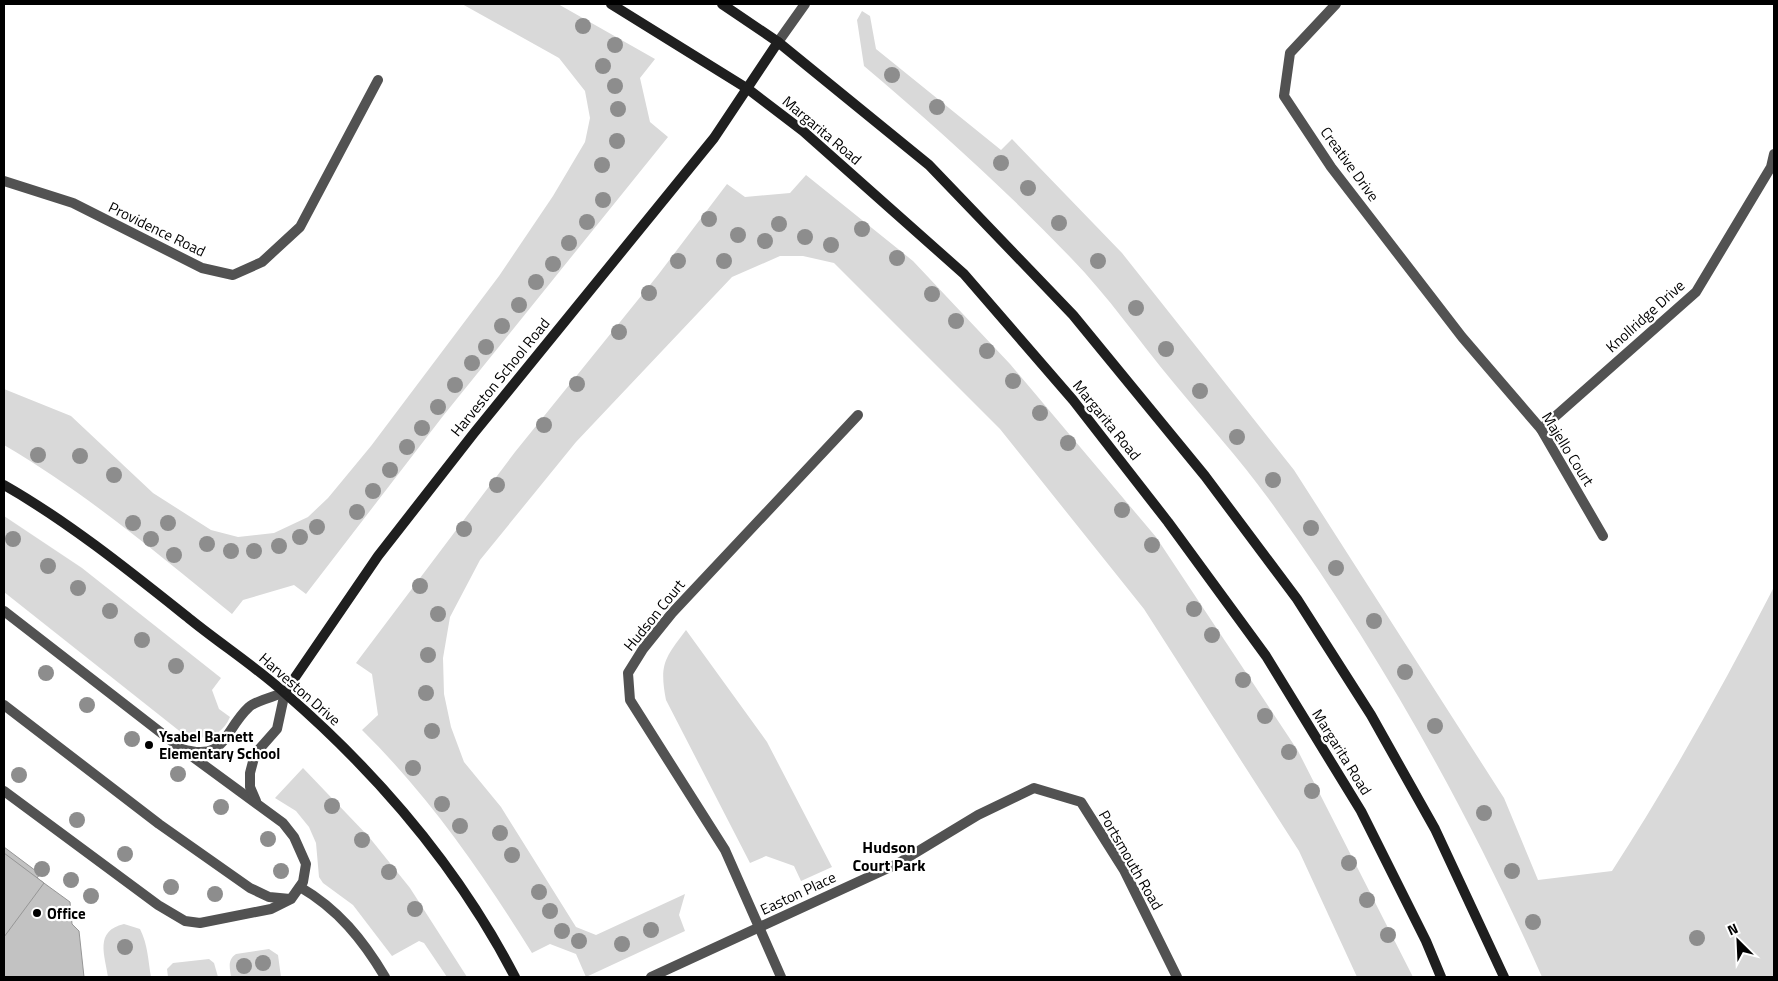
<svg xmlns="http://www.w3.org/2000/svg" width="1778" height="981" font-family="'Titillium Web',sans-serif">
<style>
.green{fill:#d9d9d9}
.building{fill:#c2c2c2;stroke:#969696}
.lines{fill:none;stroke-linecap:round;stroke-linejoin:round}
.lane{stroke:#525252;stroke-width:10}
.street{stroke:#525252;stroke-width:10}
.secondary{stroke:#1f1f1f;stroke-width:10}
.tree{fill:#8d8d8d}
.poi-dot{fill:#000;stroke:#fff;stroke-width:2}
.labels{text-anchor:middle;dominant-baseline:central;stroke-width:4.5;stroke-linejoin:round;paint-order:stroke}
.street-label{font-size:15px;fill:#000;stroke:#fff}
.poi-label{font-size:15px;font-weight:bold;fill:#000;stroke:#fff;text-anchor:start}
.neighbourhood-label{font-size:16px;font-weight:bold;fill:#000;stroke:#fff}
</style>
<rect width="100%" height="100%" fill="#fff"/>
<g class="green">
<path d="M462,4h96l97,55 -15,19 10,44 18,15 -225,279 -137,178 -12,-9 -51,15 -11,14c-74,-60 -146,-121 -228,-169v-56l67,27 82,77 58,37 27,7 36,-4 34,-16 20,-19 43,-52 128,-170 54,-80 32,-54 5,-24 -5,-27 -26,-33z"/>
<path d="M862,11l8,5 6,33 125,101 11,-11 110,114 172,217 210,328 34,82 74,-9c59,-91 112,-187 162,-284v390h-232c-75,-169 -165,-329 -274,-479 -29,-40 -63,-77 -95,-116 -34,-41 -65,-86 -102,-124 -65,-68 -135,-131 -207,-192l-7,-46z"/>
<path d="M806,175l107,86 97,103 146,173 142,214 115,226h-56l-58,-126 -155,-242 -144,-180 -166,-166 -31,-7h-23l-48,21 -156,165 -96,118 -30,57 -7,41 1,36 7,33 13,35 37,45 75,120 20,8 89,-41 -6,21 6,16 -99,46 -10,-23 -26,-10 -18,9c-50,-80 -102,-156 -170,-223l16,-15 -6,-41 -16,-11 159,-211 143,-177 69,-91 18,13 45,-4z"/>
<path d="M4,516l78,52 139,110 -9,12 7,19 11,8c-9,21 -29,25 -48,16l-178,-141z"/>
<path d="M686,630l81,112 65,125 -31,14 -7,-15 -28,-10 -16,7 -84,-163c-7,-36 -1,-42 20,-70z"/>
<polygon points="303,768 369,837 410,888 467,977 447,977 424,943 419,941 392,956 353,905 323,883 319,877 316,843 309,827 296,811 275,798"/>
<path d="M124,924l16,5c8,16 8,31 11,48h-43c-3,-22 -14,-46 16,-53z"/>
<path d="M269,949l9,6 3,22h-50c-1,-9 -4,-17 5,-23z"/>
<polygon points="209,959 214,963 218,977 168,977 167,969 173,963"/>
</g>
<g class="building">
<polygon points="4,847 40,874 37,878 70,902 72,924 79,931 84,977 4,977"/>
<polygon points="4,853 44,883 4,937"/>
</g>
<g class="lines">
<g class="lane">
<path d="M4,611l178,138c45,13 41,-18 67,-42 8,-7 25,-10 36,-15"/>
<polyline points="4,705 159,824 250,888 269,897 290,899"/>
<polyline points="4,791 158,905 185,921 200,923 271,909 291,899 303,882 306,864 294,837 283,823 182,749"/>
<polyline points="256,801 250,787 250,773 255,754 277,729 285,692"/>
<path d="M300,887c38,22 63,53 85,90"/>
</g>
<g class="street">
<polyline points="1336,4 1290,53 1284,96 1331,167 1462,337 1541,429 1603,536"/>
<polyline points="778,42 805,4"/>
<polyline points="4,181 73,203 202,268 233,275 262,262 300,227 378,80"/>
<polyline points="1541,429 1696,292 1771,167 1774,154"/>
<polyline points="651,977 897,864 978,815 1034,788 1081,802 1124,870 1177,977"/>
<polyline points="781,977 725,850 630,700 628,673 643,649 672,613 858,415"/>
</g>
<g class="secondary">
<polyline points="611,4 748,89 803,131 964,274 1073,400 1168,522 1266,656 1361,811 1426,941 1441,977"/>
<polyline points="722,4 778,42 929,165 1073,315 1205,476 1297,599 1371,715 1435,829 1504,977"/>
<path d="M4,485c65,37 128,88 187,135 31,25 65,47 95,74 92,80 173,175 229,283"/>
<polyline points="285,692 378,556 474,433 714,138 778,42"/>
</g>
</g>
<g class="tree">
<circle cx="583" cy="26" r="8"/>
<circle cx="615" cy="45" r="8"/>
<circle cx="603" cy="66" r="8"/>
<circle cx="892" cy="75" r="8"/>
<circle cx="615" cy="86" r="8"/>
<circle cx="937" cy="107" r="8"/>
<circle cx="618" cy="109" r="8"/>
<circle cx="617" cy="141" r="8"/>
<circle cx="1001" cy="163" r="8"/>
<circle cx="602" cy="165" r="8"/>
<circle cx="1028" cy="188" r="8"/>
<circle cx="603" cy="200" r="8"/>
<circle cx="709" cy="219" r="8"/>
<circle cx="587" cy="222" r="8"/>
<circle cx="1059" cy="223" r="8"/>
<circle cx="779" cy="224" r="8"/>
<circle cx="862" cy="229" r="8"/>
<circle cx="738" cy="235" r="8"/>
<circle cx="805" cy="237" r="8"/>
<circle cx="765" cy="241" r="8"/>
<circle cx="569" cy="243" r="8"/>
<circle cx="831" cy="245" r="8"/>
<circle cx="897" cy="258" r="8"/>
<circle cx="678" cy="261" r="8"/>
<circle cx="724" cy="261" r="8"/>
<circle cx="1098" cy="261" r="8"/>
<circle cx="553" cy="264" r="8"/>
<circle cx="536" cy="282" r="8"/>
<circle cx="649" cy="293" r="8"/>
<circle cx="932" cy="294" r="8"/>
<circle cx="519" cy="305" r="8"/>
<circle cx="1136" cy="308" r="8"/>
<circle cx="956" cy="321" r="8"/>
<circle cx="502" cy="326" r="8"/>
<circle cx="619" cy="332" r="8"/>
<circle cx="486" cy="347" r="8"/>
<circle cx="1166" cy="349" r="8"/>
<circle cx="987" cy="351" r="8"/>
<circle cx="472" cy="363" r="8"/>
<circle cx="1013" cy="381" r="8"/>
<circle cx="577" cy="384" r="8"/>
<circle cx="455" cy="385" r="8"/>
<circle cx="1200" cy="391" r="8"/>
<circle cx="438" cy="407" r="8"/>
<circle cx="1040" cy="413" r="8"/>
<circle cx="544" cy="425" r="8"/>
<circle cx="422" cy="428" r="8"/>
<circle cx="1237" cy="437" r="8"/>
<circle cx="1068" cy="443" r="8"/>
<circle cx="407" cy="447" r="8"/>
<circle cx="38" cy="455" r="8"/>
<circle cx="80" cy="456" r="8"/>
<circle cx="390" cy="470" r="8"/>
<circle cx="114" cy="475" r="8"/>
<circle cx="1273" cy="480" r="8"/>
<circle cx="497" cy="485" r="8"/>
<circle cx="373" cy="491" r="8"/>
<circle cx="1122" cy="510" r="8"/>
<circle cx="357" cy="512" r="8"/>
<circle cx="133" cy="523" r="8"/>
<circle cx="168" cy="523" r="8"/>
<circle cx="317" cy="527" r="8"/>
<circle cx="1311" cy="528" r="8"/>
<circle cx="464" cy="529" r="8"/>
<circle cx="300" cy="537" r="8"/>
<circle cx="13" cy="539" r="8"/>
<circle cx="151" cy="539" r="8"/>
<circle cx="207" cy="544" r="8"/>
<circle cx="1152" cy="545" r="8"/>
<circle cx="279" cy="546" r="8"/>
<circle cx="231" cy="551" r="8"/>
<circle cx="254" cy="551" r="8"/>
<circle cx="174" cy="555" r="8"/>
<circle cx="48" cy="566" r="8"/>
<circle cx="1336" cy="568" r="8"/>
<circle cx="420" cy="586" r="8"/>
<circle cx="78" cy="588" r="8"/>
<circle cx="1194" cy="609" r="8"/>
<circle cx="110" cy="611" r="8"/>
<circle cx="438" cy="614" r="8"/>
<circle cx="1374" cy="621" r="8"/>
<circle cx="1212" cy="635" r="8"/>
<circle cx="142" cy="640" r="8"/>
<circle cx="428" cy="655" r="8"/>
<circle cx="176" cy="666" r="8"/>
<circle cx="1405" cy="672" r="8"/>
<circle cx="46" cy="673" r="8"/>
<circle cx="1243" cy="680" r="8"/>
<circle cx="426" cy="693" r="8"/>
<circle cx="87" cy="705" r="8"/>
<circle cx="1265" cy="716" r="8"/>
<circle cx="1435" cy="726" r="8"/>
<circle cx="432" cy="731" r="8"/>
<circle cx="132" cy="739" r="8"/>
<circle cx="1289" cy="752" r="8"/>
<circle cx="413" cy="768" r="8"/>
<circle cx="178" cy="774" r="8"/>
<circle cx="19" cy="775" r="8"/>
<circle cx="1312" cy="791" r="8"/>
<circle cx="442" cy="804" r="8"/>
<circle cx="332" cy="806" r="8"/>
<circle cx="221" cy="807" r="8"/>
<circle cx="1484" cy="813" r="8"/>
<circle cx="77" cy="820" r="8"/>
<circle cx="460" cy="826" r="8"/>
<circle cx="500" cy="833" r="8"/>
<circle cx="268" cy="839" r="8"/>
<circle cx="362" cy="840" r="8"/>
<circle cx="125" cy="854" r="8"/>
<circle cx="512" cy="855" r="8"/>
<circle cx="1349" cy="863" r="8"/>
<circle cx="42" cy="869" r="8"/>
<circle cx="281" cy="871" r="8"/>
<circle cx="1512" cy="871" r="8"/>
<circle cx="389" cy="872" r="8"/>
<circle cx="71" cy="880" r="8"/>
<circle cx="171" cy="887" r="8"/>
<circle cx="539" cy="892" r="8"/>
<circle cx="215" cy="894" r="8"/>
<circle cx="91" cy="896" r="8"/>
<circle cx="1367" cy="900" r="8"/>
<circle cx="415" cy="909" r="8"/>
<circle cx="550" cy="911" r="8"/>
<circle cx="1533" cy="922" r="8"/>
<circle cx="651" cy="930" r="8"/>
<circle cx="562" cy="931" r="8"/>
<circle cx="1388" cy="935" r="8"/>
<circle cx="1697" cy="938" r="8"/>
<circle cx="579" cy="941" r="8"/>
<circle cx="622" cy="944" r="8"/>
<circle cx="125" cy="947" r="8"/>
<circle cx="263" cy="963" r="8"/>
<circle cx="244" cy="966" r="8"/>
</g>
<g class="poi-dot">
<circle cx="149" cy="745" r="5"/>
<circle cx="37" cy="913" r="5"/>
</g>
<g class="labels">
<g class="street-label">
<text transform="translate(822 130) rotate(40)">Margarita Road</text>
<text transform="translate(1350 164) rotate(54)">Creative Drive</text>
<text transform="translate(157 229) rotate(26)">Providence Road</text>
<text transform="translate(1645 316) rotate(-42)">Knollridge Drive</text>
<text transform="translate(500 377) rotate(-51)">Harveston School Road</text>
<text transform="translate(1107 420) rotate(51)">Margarita Road</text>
<text transform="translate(1568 449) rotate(58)">Majello Court</text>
<text transform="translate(654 615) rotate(-51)">Hudson Court</text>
<text transform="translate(300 689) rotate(41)">Harveston Drive</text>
<text transform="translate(1342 752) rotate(58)">Margarita Road</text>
<text transform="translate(1131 860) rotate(60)">Portsmouth Road</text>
<text transform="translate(798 893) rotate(-25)">Easton Place</text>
</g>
<g class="poi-label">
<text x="159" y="736">Ysabel Barnett<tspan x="159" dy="17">Elementary School</tspan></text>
<text x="47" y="913">Office</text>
</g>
<g class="neighbourhood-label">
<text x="889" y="847">Hudson<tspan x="889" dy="18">Court Park</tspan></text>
</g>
</g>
<rect width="1778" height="981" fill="none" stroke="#000000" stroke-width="10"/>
<g transform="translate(1738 941) rotate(336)" stroke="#ffffff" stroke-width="4" paint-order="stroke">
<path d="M0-4L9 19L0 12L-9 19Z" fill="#000000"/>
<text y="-8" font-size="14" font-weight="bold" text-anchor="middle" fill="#000000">N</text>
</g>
</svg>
